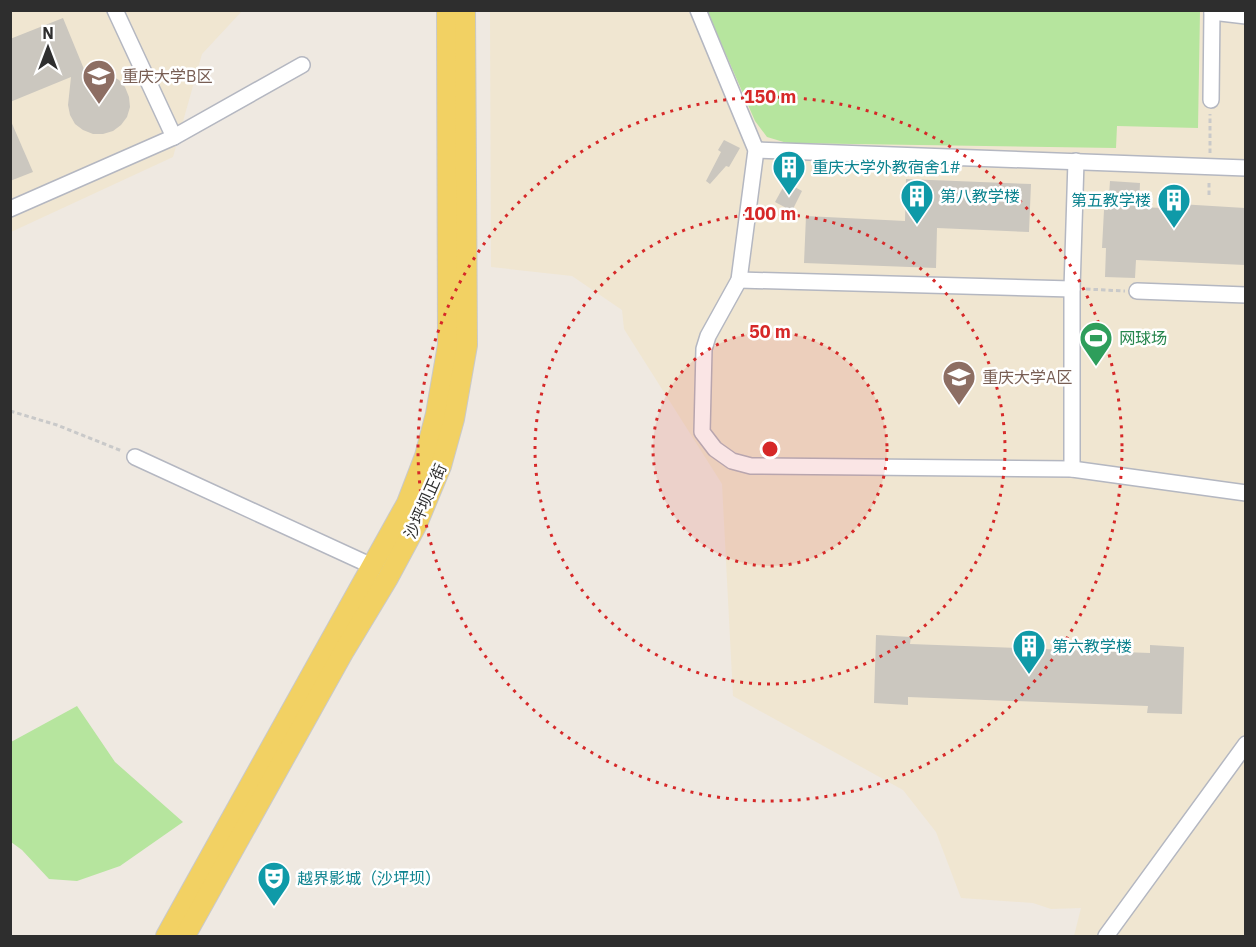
<svg xmlns="http://www.w3.org/2000/svg" width="1256" height="947" font-family="'IBM Plex Sans','Noto Sans SC',sans-serif">
<style>
.education{fill:#f0e6d1}
.green{fill:#b6e59e}
.building{fill:#cbc7bf}
.lines{fill:none;stroke-linecap:round;stroke-linejoin:round}
.minor-casing{stroke:#b4b7c1;stroke-width:18}
.major-casing{stroke:#c9c9c9;stroke-width:22}
.path{stroke:#c9c9c9;stroke-width:3;stroke-dasharray:4.5 3;stroke-linecap:butt}
.minor{stroke:#fff;stroke-width:15}
.major{stroke:#f2d163;stroke-width:20}
.ring{fill:none;stroke:#d62828;stroke-width:3;stroke-dasharray:3 6}
.labels{text-anchor:middle;dominant-baseline:central;stroke-width:5;stroke-linejoin:round;paint-order:stroke}
.education-label{font-size:16px;fill:#785e54;stroke:#fff;text-anchor:start}
.culture-label{font-size:16px;fill:#0d838f;stroke:#fff;text-anchor:start}
.leisure-label{font-size:16px;fill:#27864d;stroke:#fff;text-anchor:start}
.street-label{font-size:16px;fill:#2e2e2e;stroke:#fff}
.centre{fill:#d62828;stroke:#fff;stroke-width:3}
.ring-label{font-size:18px;text-anchor:middle;font-weight:bold;fill:#d62828;stroke:#fff;stroke-width:5;stroke-linejoin:round;paint-order:stroke}
</style>
<rect width="100%" height="100%" fill="#efe9e1"/>
<g class="education">
<polygon points="10,11 242,11 202,54 173,157 11,232"/>
<polygon points="490,11 1245,11 1245,936 1074,936 1081,908 1051,909 1033,903 961,898 936,832 903,790 733,696 722,484 624,329 622,310 572,276 491,267"/>
</g>
<g class="green">
<polygon points="707,11 1200,11 1198,128 1117,126 1116,148 787,143 767,137 755,121"/>
<polygon points="77,706 115,762 183,822 120,866 77,881 49,879 22,850 11,842 11,742"/>
</g>
<g class="building">
<polygon points="63,18 86,74 100,73 110,75 119,80 125,87 129,97 130,107 127,117 121,125 113,131 103,134 93,134 83,130 75,124 70,115 68,105 71,77 10,102 10,39"/>
<polygon points="10,119 33,172 10,181"/>
<polygon points="724,140 740,148 729,167 726,166 710,184 706,181 721,152 718,150"/>
<polygon points="906,179 1031,184 1029,232 937,228 936,268 804,263 806,216 905,221"/>
<polygon points="1110,181 1140,183 1139,207 1163,208 1163,203 1245,208 1245,265 1136,260 1135,278 1105,277 1106,248 1102,248 1104,210 1108,210"/>
<polygon points="786,182 802,191 792,211 775,202"/>
<polygon points="876,635 911,637 910,644 1150,653 1150,645 1184,647 1182,714 1147,713 1148,706 908,697 908,705 874,703"/>
</g>
<g class="lines">
<defs>
<g id="minor">
<polyline points="698,10 756,150 739,280 708,336 704,349 702,432 715,449 732,461 751,466 1072,469 1246,493"/>
<polyline points="1212,12 1246,16"/>
<polyline points="1211,100 1212,10"/>
<polyline points="174,137 302,65"/>
<polyline points="756,150 1246,168"/>
<polyline points="10,209 174,137 115,10"/>
<polyline points="739,280 1072,289"/>
<polyline points="1137,291 1246,295"/>
<polyline points="135,457 372,566"/>
<polyline points="1072,469 1072,289 1076,161"/>
<polyline points="1106,936 1246,744"/>
</g>
<g id="major">
<polyline points="166,936 407,503 425,456 436,414 448,345 447,10"/>
<polyline points="185,936 344,651 388,578 417,524 441,466 454,419 467,345 465,10"/>
</g>
</defs>
<use href="#minor" class="minor-casing"/>
<use href="#major" class="major-casing"/>
<g class="path">
<polyline points="1210,153 1210,114"/>
<polyline points="1209,195 1209,180"/>
<polyline points="1086,289 1125,291"/>
<polyline points="10,411 57,425 122,451"/>
</g>
<use href="#minor" class="minor"/>
<use href="#major" class="major"/>
</g>
<circle cx="770" cy="449" r="117" fill="#d62828" fill-opacity=".12"/>
<g class="ring">
<circle cx="770" cy="449" r="117"/>
<circle cx="770" cy="449" r="235"/>
<circle cx="770" cy="449" r="352"/>
</g>
<defs>
<symbol id="university-pin" viewBox="-11 -11 22 30"><path d="M0 17L-7.5 6A9.5 9.5 0 1 1 7.5 6Z" fill="#8d6e63" stroke="#fff"/><path d="M0-5L7-2L0 1L-7-2ZM-4 1L0 2.5L4 1V4Q0 6-4 4Z" fill="#fff"/></symbol>
<symbol id="building-pin" viewBox="-11 -11 22 30"><path d="M0 17L-7.5 6A9.5 9.5 0 1 1 7.5 6Z" fill="#0f9aa8" stroke="#fff"/><path d="M-4-6H4V6H1V3H-1V6H-4ZM-2.5-4.3h1.7v1.8h-1.7ZM.8-4.3h1.7v1.8H.8ZM-2.5-1h1.7V.8h-1.7ZM.8-1h1.7V.8H.8Z" fill="#fff"/></symbol>
<symbol id="stadium-pin" viewBox="-11 -11 22 30"><path d="M0 17L-7.5 6A9.5 9.5 0 1 1 7.5 6Z" fill="#2e9e5b" stroke="#fff"/><path d="M0-5a6.5 5 0 1 0 0 10a6.5 5 0 1 0 0-10ZM-3.5-1.8h7v3.6h-7Z" fill="#fff"/></symbol>
<symbol id="theatre-pin" viewBox="-11 -11 22 30"><path d="M0 17L-7.5 6A9.5 9.5 0 1 1 7.5 6Z" fill="#0f9aa8" stroke="#fff"/><path d="M-5-5.5Q0-4 5-5.5V0Q5 5 0 6Q-5 5-5 0ZM-3.3-2.5H-1v1.5H-3.3ZM1-2.5H3.3v1.5H1ZM-2.8 1Q0 5.5 2.8 1Z" fill="#fff"/></symbol>
</defs>
<g fill-rule="evenodd">
<use href="#university-pin" x="80" y="57" width="38" height="52"/>
<use href="#building-pin" x="770" y="148" width="38" height="52"/>
<use href="#building-pin" x="898" y="177" width="38" height="52"/>
<use href="#building-pin" x="1155" y="181" width="38" height="52"/>
<use href="#stadium-pin" x="1077" y="319" width="38" height="52"/>
<use href="#university-pin" x="940" y="358" width="38" height="52"/>
<use href="#building-pin" x="1010" y="627" width="38" height="52"/>
<use href="#theatre-pin" x="255" y="859" width="38" height="52"/>
</g>
<g class="labels">
<g class="education-label">
<text x="122" y="76">重庆大学B区</text>
<text x="982" y="377">重庆大学A区</text>
</g>
<g class="culture-label">
<text x="812" y="167">重庆大学外教宿舍1#</text>
<text x="940" y="196">第八教学楼</text>
<text x="1151" y="200" text-anchor="end">第五教学楼</text>
<text x="1052" y="646">第六教学楼</text>
<text x="297" y="878">越界影城（沙坪坝）</text>
</g>
<g class="leisure-label">
<text x="1119" y="338">网球场</text>
</g>
<g class="street-label">
<text transform="translate(425 501) rotate(-66)">沙坪坝正街</text>
</g>
</g>
<circle cx="770" cy="449" r="9" class="centre"/>
<g class="ring-label">
<text x="770" y="103">150 m</text>
<text x="770" y="220">100 m</text>
<text x="770" y="338">50 m</text>
</g>
<rect width="1256" height="947" fill="none" stroke="#2e2e2e" stroke-width="24"/>
<g transform="translate(48 48)" stroke="#ffffff" stroke-width="4.5" paint-order="stroke">
<path d="M0-4.5L10 22L0 15L-10 22Z" fill="#2e2e2e"/>
<text y="-9" font-size="16" font-weight="bold" text-anchor="middle" fill="#2e2e2e">N</text>
</g>
</svg>
